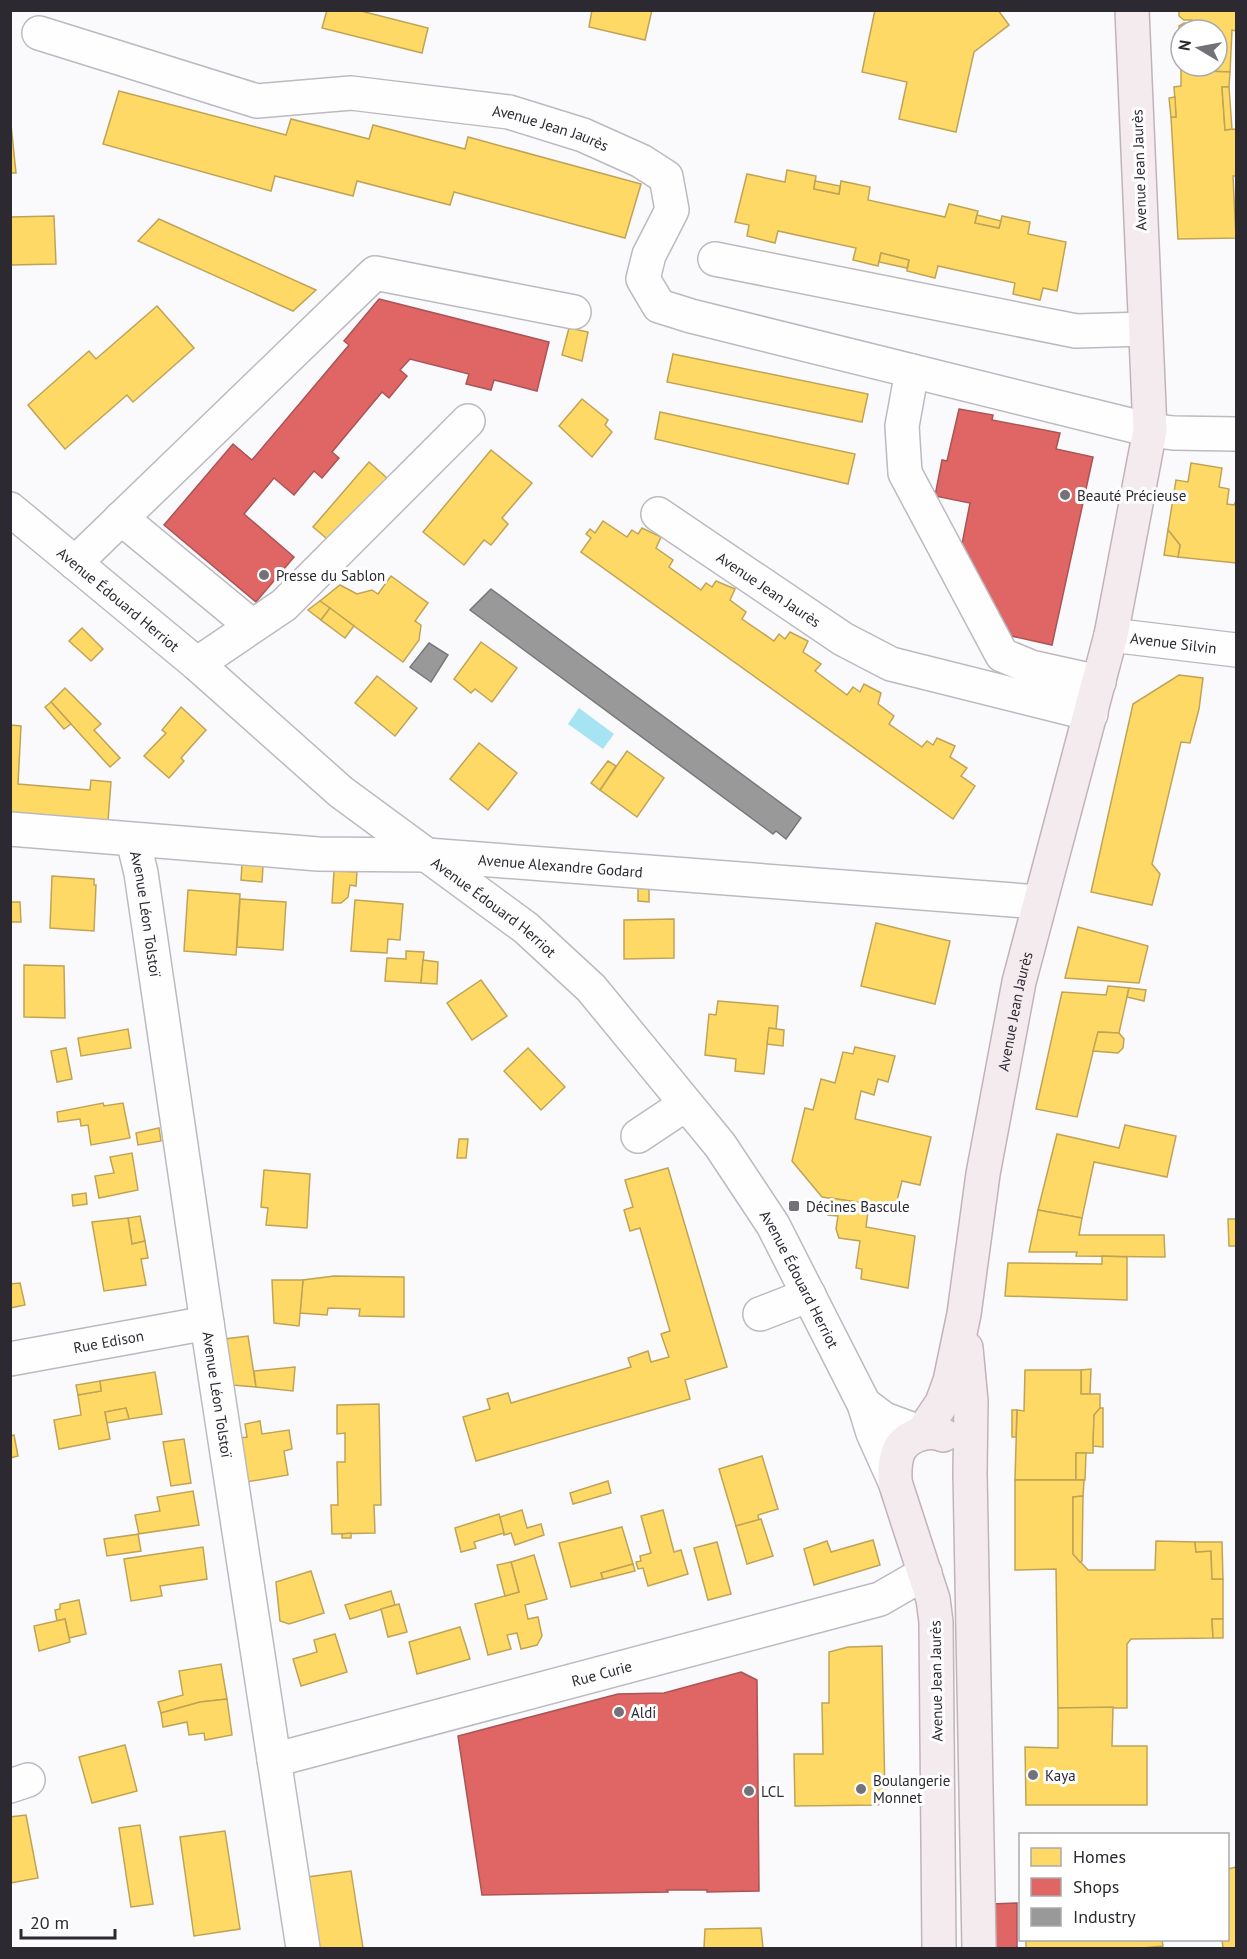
<svg xmlns="http://www.w3.org/2000/svg" width="1247" height="1959" font-family="'PT Sans',sans-serif">
<style>
.water{fill:#a7e4f3}
.homes{fill:#ffd966;stroke:#c0a456;stroke-width:1.5}
.shops{fill:#e06666;stroke:#aa5456;stroke-width:1.5}
.industry{fill:#999;stroke:#78777a;stroke-width:1.5}
.lines{fill:none;stroke-linecap:round;stroke-linejoin:round}
.minor-casing{stroke:#bcbabf;stroke-width:36}
.major-casing{stroke:#c1b3ba;stroke-width:36}
.minor{stroke:#fefeff;stroke-width:33}
.major{stroke:#f4ebef;stroke-width:33}
.poi-dot{fill:#747278;stroke:#fff;stroke-width:2}
.labels{text-anchor:middle;dominant-baseline:central;stroke-width:6;stroke-linejoin:round;paint-order:stroke}
.street-label{font-size:15px;fill:#2c2931;stroke:#fff}
.poi-label{font-size:15px;fill:#2c2931;stroke:#fff;text-anchor:start}
</style>
<rect width="100%" height="100%" fill="#faf9fc"/>
<polygon class="water" points="579,708 614,734 603,749 568,724"/>
<g class="homes">
<polygon points="327,10 357,10 428,28 422,53 322,28"/>
<polygon points="592,10 652,10 645,40 589,27"/>
<polygon points="875,10 998,10 1009,25 974,52 956,132 899,119 907,82 862,72"/>
<polygon points="1179,10 1236,11 1236,31 1232,30 1230,72 1181,70 1181,66 1217,66 1217,30 1181,30 1181,40 1179,40 1179,26 1184,23 1191,24 1192,20 1184,20 1179,16"/>
<polygon points="1181,70 1230,72 1229,87 1222,87 1225,130 1236,129 1236,176 1233,176 1236,238 1178,239 1171,117 1176,117 1174,87 1181,86"/>
<polygon points="1222,87 1229,87 1232,129 1225,130"/>
<polygon points="119,91 286,135 291,119 369,139 373,125 465,149 468,137 641,184 625,238 454,192 450,205 357,181 353,196 275,176 271,191 103,144"/>
<polygon points="1175,97 1176,117 1171,117 1169,98"/>
<polygon points="10,115 16,173 10,173"/>
<polygon points="787,170 816,176 814,189 839,194 841,181 870,187 868,200 945,217 949,204 978,211 975,223 999,228 1002,216 1030,222 1028,234 1066,242 1057,291 1043,288 1040,300 1013,294 1015,283 938,266 935,278 907,271 909,260 881,253 878,266 853,260 856,248 778,231 775,243 747,236 749,225 735,222 747,174 785,182"/>
<polygon points="815,181 840,186 839,194 814,189"/>
<polygon points="977,215 1001,221 999,228 975,223"/>
<polygon points="54,216 56,264 10,265 10,217"/>
<polygon points="159,219 316,290 293,311 138,241"/>
<polygon points="881,253 909,260 907,268 879,262"/>
<polygon points="157,306 194,348 133,402 127,395 65,449 28,405 89,351 96,359"/>
<polygon points="569,328 588,332 582,361 562,355"/>
<polygon points="673,354 868,394 862,422 667,382"/>
<polygon points="582,399 608,420 605,425 612,432 592,457 559,426"/>
<polygon points="660,412 855,454 848,484 655,439"/>
<polygon points="491,450 532,483 502,518 508,524 491,545 484,540 464,565 423,532"/>
<polygon points="369,462 387,478 332,543 313,527"/>
<polygon points="1191,463 1222,468 1219,487 1229,489 1227,504 1234,505 1236,501 1236,563 1178,557 1180,545 1168,530 1176,480 1188,482"/>
<polygon points="603,521 627,537 632,530 638,534 642,528 661,537 656,548 673,560 669,567 701,590 706,583 712,587 716,581 735,589 730,600 746,612 742,619 774,641 779,634 785,639 790,632 808,641 803,652 821,664 815,671 847,695 853,687 860,692 864,684 881,693 878,704 894,716 889,724 922,747 927,741 933,745 937,738 955,746 950,757 967,768 961,776 975,786 953,819 581,552 591,538 586,534 590,529 595,533"/>
<polygon points="1168,530 1180,545 1178,557 1164,555"/>
<polygon points="391,576 428,603 415,621 421,625 419,640 403,662 320,601 340,585 357,594 372,590 378,594"/>
<polygon points="320,601 330,608 321,620 308,610"/>
<polygon points="330,608 354,626 345,638 321,620"/>
<polygon points="82,628 103,649 91,661 69,641"/>
<polygon points="481,642 517,668 492,702 475,689 471,693 454,679"/>
<polygon points="1179,675 1203,678 1199,709 1190,743 1181,742 1152,864 1160,874 1152,905 1091,892 1133,704"/>
<polygon points="377,676 417,708 395,736 355,703"/>
<polygon points="65,688 101,724 94,730 120,758 110,767 51,702"/>
<polygon points="51,702 71,724 64,729 45,707"/>
<polygon points="181,707 206,730 181,758 184,761 169,778 144,756 166,733 162,730"/>
<polygon points="10,725 21,726 18,784 90,790 91,780 111,782 108,821 10,814"/>
<polygon points="479,743 517,773 488,810 450,779"/>
<polygon points="627,751 664,778 637,817 600,790"/>
<polygon points="608,761 616,766 600,790 591,783"/>
<polygon points="242,864 263,866 262,882 241,880"/>
<polygon points="334,871 357,872 356,886 350,885 348,897 341,903 332,903"/>
<polygon points="52,876 94,879 94,885 96,885 94,931 50,928"/>
<polygon points="638,888 649,889 649,902 638,901"/>
<polygon points="188,890 240,894 236,955 184,951"/>
<polygon points="240,899 286,902 283,950 237,947"/>
<polygon points="355,900 403,904 400,940 388,939 387,953 351,951"/>
<polygon points="10,902 20,902 21,922 10,922"/>
<polygon points="674,919 674,958 624,959 624,920"/>
<polygon points="876,923 950,941 935,1004 861,986"/>
<polygon points="1078,927 1148,946 1139,983 1065,978"/>
<polygon points="406,951 424,952 421,983 385,981 387,958 406,959"/>
<polygon points="423,960 438,962 437,984 421,983"/>
<polygon points="24,965 64,966 65,1018 24,1017"/>
<polygon points="481,980 507,1016 472,1040 447,1003"/>
<polygon points="1108,986 1129,988 1119,1033 1098,1032 1077,1117 1036,1109 1062,992 1106,995"/>
<polygon points="1129,988 1146,990 1144,1001 1127,997"/>
<polygon points="718,1001 778,1006 776,1029 769,1028 764,1074 735,1071 736,1059 705,1055 709,1014 716,1015"/>
<polygon points="769,1028 784,1030 783,1046 767,1044"/>
<polygon points="128,1029 131,1048 81,1056 78,1038"/>
<polygon points="1098,1032 1119,1033 1124,1039 1123,1048 1118,1053 1093,1051"/>
<polygon points="855,1047 895,1056 888,1082 878,1079 874,1095 861,1091 855,1119 931,1137 920,1185 902,1181 895,1208 822,1197 792,1161 805,1108 813,1110 821,1079 835,1083 843,1052 853,1054"/>
<polygon points="66,1048 72,1079 57,1082 51,1051"/>
<polygon points="528,1048 565,1087 541,1110 504,1071"/>
<polygon points="103,1103 104,1106 123,1103 130,1138 91,1145 88,1125 81,1126 80,1119 58,1122 57,1112"/>
<polygon points="1125,1125 1176,1136 1167,1177 1094,1162 1082,1218 1038,1210 1057,1134 1119,1148"/>
<polygon points="159,1128 161,1141 138,1145 136,1133"/>
<polygon points="459,1139 468,1139 466,1158 457,1158"/>
<polygon points="132,1153 138,1190 99,1198 95,1176 114,1173 110,1157"/>
<polygon points="668,1168 727,1367 685,1380 690,1399 476,1461 463,1417 490,1409 487,1399 508,1393 511,1403 631,1367 628,1358 648,1351 651,1362 669,1357 661,1334 670,1331 640,1228 630,1231 624,1210 633,1207 625,1180"/>
<polygon points="264,1170 310,1174 307,1228 266,1225 268,1208 261,1207"/>
<polygon points="86,1193 87,1204 73,1206 72,1195"/>
<polygon points="831,1198 869,1204 866,1227 915,1236 908,1288 861,1279 862,1269 856,1268 860,1241 839,1238 836,1229 838,1216 828,1215"/>
<polygon points="1038,1210 1082,1218 1079,1235 1164,1235 1165,1257 1076,1256 1077,1252 1029,1252"/>
<polygon points="140,1216 145,1241 132,1244 128,1218"/>
<polygon points="128,1218 132,1244 145,1241 148,1258 141,1259 146,1285 104,1291 92,1222"/>
<polygon points="1228,1219 1236,1219 1236,1246 1229,1246"/>
<polygon points="1102,1256 1127,1257 1127,1300 1005,1296 1008,1263 1102,1264"/>
<polygon points="334,1276 404,1277 404,1317 359,1316 360,1309 328,1308 327,1315 300,1313 303,1280"/>
<polygon points="272,1280 303,1280 299,1326 274,1323"/>
<polygon points="20,1283 25,1305 10,1308 10,1284"/>
<polygon points="248,1336 256,1387 232,1385 225,1339"/>
<polygon points="295,1367 293,1391 256,1387 254,1371"/>
<polygon points="1091,1369 1090,1394 1081,1394 1081,1370"/>
<polygon points="1025,1370 1081,1370 1081,1394 1100,1394 1100,1409 1094,1415 1093,1453 1076,1453 1076,1480 1015,1480 1017,1410 1024,1411"/>
<polygon points="155,1372 162,1414 129,1419 126,1408 105,1412 110,1439 59,1449 54,1420 81,1415 78,1395 101,1391 100,1381"/>
<polygon points="100,1381 101,1391 78,1395 76,1385"/>
<polygon points="379,1404 381,1505 374,1505 375,1533 332,1534 331,1505 338,1505 337,1462 345,1462 345,1433 337,1434 337,1405"/>
<polygon points="126,1408 129,1419 107,1423 105,1412"/>
<polygon points="1100,1408 1103,1408 1103,1447 1093,1446 1094,1415"/>
<polygon points="1012,1410 1017,1410 1016,1437 1012,1437"/>
<polygon points="260,1421 262,1434 289,1430 292,1449 284,1451 288,1475 246,1482 240,1438 247,1437 245,1424"/>
<polygon points="14,1435 18,1456 10,1458 10,1436"/>
<polygon points="184,1439 191,1483 171,1486 163,1442"/>
<polygon points="1076,1453 1086,1453 1085,1480 1076,1480"/>
<polygon points="762,1456 778,1509 758,1515 759,1520 736,1526 719,1469"/>
<polygon points="1015,1480 1084,1480 1083,1496 1073,1497 1073,1554 1088,1570 1155,1570 1156,1541 1195,1542 1196,1552 1211,1551 1212,1579 1223,1579 1223,1619 1212,1619 1213,1638 1131,1639 1127,1644 1127,1708 1058,1708 1056,1569 1015,1570"/>
<polygon points="608,1481 611,1493 573,1504 570,1493"/>
<polygon points="193,1491 199,1525 138,1534 141,1551 107,1556 104,1539 139,1534 135,1515 160,1511 157,1497"/>
<polygon points="1083,1496 1082,1561 1080,1562 1073,1554 1073,1497"/>
<polygon points="522,1510 527,1528 541,1524 544,1535 515,1545 511,1533 504,1535 500,1517"/>
<polygon points="663,1510 674,1552 681,1550 688,1574 648,1586 643,1568 638,1569 636,1562 641,1561 640,1556 651,1553 641,1516"/>
<polygon points="499,1514 504,1533 474,1542 476,1548 461,1552 455,1528"/>
<polygon points="761,1519 773,1556 747,1564 736,1526"/>
<polygon points="622,1527 633,1564 601,1573 603,1579 571,1587 559,1543"/>
<polygon points="351,1533 351,1538 342,1538 342,1534"/>
<polygon points="873,1540 880,1565 814,1585 804,1549 827,1541 831,1552"/>
<polygon points="717,1542 731,1594 708,1600 694,1548"/>
<polygon points="1195,1542 1222,1542 1223,1579 1212,1579 1211,1551 1196,1552"/>
<polygon points="203,1547 207,1579 160,1586 162,1596 131,1601 124,1559"/>
<polygon points="534,1555 547,1599 525,1605 528,1619 538,1617 542,1636 537,1645 521,1649 517,1633 507,1635 511,1649 488,1655 475,1604 519,1592 511,1562"/>
<polygon points="511,1562 519,1592 505,1596 497,1565"/>
<polygon points="633,1564 635,1571 603,1579 601,1573"/>
<polygon points="311,1571 324,1613 289,1624 280,1621 276,1582"/>
<polygon points="391,1591 395,1605 350,1619 345,1605"/>
<polygon points="79,1600 86,1634 69,1638 65,1619 57,1621 55,1610 60,1609 60,1604"/>
<polygon points="399,1604 407,1632 388,1637 381,1609"/>
<polygon points="65,1619 70,1642 39,1651 34,1626"/>
<polygon points="1212,1619 1223,1619 1223,1638 1213,1638"/>
<polygon points="460,1627 470,1659 417,1674 409,1642"/>
<polygon points="335,1634 347,1672 301,1686 293,1659 317,1652 314,1640"/>
<polygon points="882,1646 885,1798 878,1805 795,1806 794,1754 823,1754 822,1703 829,1703 829,1652 848,1647"/>
<polygon points="221,1664 227,1699 200,1702 161,1713 158,1702 183,1695 179,1671"/>
<polygon points="227,1699 232,1735 205,1740 204,1733 189,1735 187,1722 163,1727 161,1713 200,1702"/>
<polygon points="1113,1707 1112,1746 1147,1746 1147,1805 1026,1805 1025,1747 1058,1748 1058,1708"/>
<polygon points="125,1745 137,1791 92,1803 79,1757"/>
<polygon points="26,1815 38,1878 10,1883 10,1817"/>
<polygon points="140,1825 153,1904 131,1907 119,1828"/>
<polygon points="225,1831 240,1929 194,1936 180,1837"/>
<polygon points="1236,1867 1236,1948 1223,1948 1222,1940 1228,1940 1228,1869"/>
<polygon points="351,1871 363,1948 318,1948 308,1877"/>
<polygon points="761,1928 763,1948 704,1948 705,1929"/>
<polygon points="1026,1940 1162,1940 1163,1946 1143,1948 1026,1948"/>
</g>
<g class="shops">
<polygon points="379,299 549,342 537,391 494,380 491,390 466,384 469,374 410,359 400,370 407,376 389,398 382,392 332,452 339,458 322,478 314,471 294,495 274,478 244,514 294,557 256,602 164,525 233,444 252,460 349,345 344,341"/>
<polygon points="959,409 993,415 992,420 1060,433 1056,449 1093,457 1052,645 1011,636 962,544 970,503 935,496 942,460 947,461"/>
<polygon points="741,1672 757,1680 759,1891 707,1892 707,1890 667,1890 668,1892 482,1895 458,1736 618,1694 664,1693"/>
<polygon points="1017,1903 1017,1948 990,1948 990,1904"/>
</g>
<g class="industry">
<polygon points="491,589 801,818 786,839 776,831 773,834 470,610"/>
<polygon points="429,643 448,655 431,682 410,667"/>
</g>
<g class="lines">
<defs>
<g id="minor">
<path id="s1" d="M39,33l218,68 94,-8 158,19 74,23 58,26 25,16 6,33 -23,45 -6,24 16,27 32,10 459,114 23,3 63,1"/>
<polyline points="715,259 1076,331 1145,329"/>
<polyline points="912,371 902,426 905,473 1002,655 1031,667 1099,682"/>
<path id="s2" d="M10,509l187,155 144,128 185,136 65,60 129,157 53,80 91,179 9,29 22,49"/>
<path id="s3" d="M658,514l185,125 48,25 200,50"/>
<polyline points="121,518 252,626"/>
<polyline points="75,563 375,273 574,312"/>
<path id="s4" d="M1111,635l125,15"/>
<polyline points="197,664 284,605 468,421"/>
<path id="s5" d="M10,829l308,25 109,1 612,47"/>
<path id="s6" d="M133,840l8,33 66,450 96,625"/>
<polyline points="638,1136 686,1104"/>
<polyline points="760,1314 809,1295"/>
<path id="s7" d="M10,1359l197,-36"/>
<polyline points="864,1404 884,1419 922,1433"/>
<path id="s8" d="M274,1760l606,-161 45,-26"/>
<polyline points="10,1786 28,1780"/>
</g>
<g id="major">
<polyline points="966,1348 971,1401 970,1473 979,1948"/>
<path id="s9" d="M922,1433l20,-30 8,-22 14,-67 19,-140 36,-192 92,-347 39,-205 -18,-420"/>
<path d="M939,1948l-3,-326 -3,-23 -38,-117c0,-10 -1,-19 3,-29 6,-16 29,-25 45,-18"/>
</g>
</defs>
<use href="#minor" class="minor-casing"/>
<use href="#major" class="major-casing"/>
<use href="#minor" class="minor"/>
<use href="#major" class="major"/>
</g>
<g class="poi-dot">
<circle cx="1065" cy="495" r="6"/>
<circle cx="264" cy="575" r="6"/>
<rect x="788" y="1200" width="12" height="12" rx="3"/>
<circle cx="619" cy="1712" r="6"/>
<circle cx="1033" cy="1775" r="6"/>
<circle cx="861" cy="1789" r="6"/>
<circle cx="749" cy="1791" r="6"/>
</g>
<g class="labels">
<g class="street-label">
<text stroke="none"><textPath href="#s1" startOffset="526">Avenue Jean Jaurès</textPath></text>
<text transform="translate(1139 170) rotate(-92)">Avenue Jean Jaurès</text>
<text stroke="none"><textPath href="#s3" startOffset="134">Avenue Jean Jaurès</textPath></text>
<text stroke="none"><textPath href="#s2" startOffset="141">Avenue Édouard Herriot</textPath></text>
<text stroke="none"><textPath href="#s4" startOffset="63">Avenue Silvin</textPath></text>
<text stroke="none"><textPath href="#s5" startOffset="552">Avenue Alexandre Godard</textPath></text>
<text stroke="none"><textPath href="#s2" startOffset="627">Avenue Édouard Herriot</textPath></text>
<text stroke="none"><textPath href="#s6" startOffset="75">Avenue Léon Tolstoï</textPath></text>
<text stroke="none"><textPath href="#s9" startOffset="435">Avenue Jean Jaurès</textPath></text>
<text stroke="none"><textPath href="#s2" startOffset="1113">Avenue Édouard Herriot</textPath></text>
<text stroke="none"><textPath href="#s7" startOffset="100">Rue Edison</textPath></text>
<text stroke="none"><textPath href="#s6" startOffset="561">Avenue Léon Tolstoï</textPath></text>
<text stroke="none"><textPath href="#s8" startOffset="339">Rue Curie</textPath></text>
<text transform="translate(936 1681) rotate(-91)">Avenue Jean Jaurès</text>
</g>
<g class="poi-label">
<text x="1077" y="495">Beauté Précieuse</text>
<text x="276" y="575">Presse du Sablon</text>
<text x="806" y="1206">Décines Bascule</text>
<text x="631" y="1712">Aldi</text>
<text x="1045" y="1775">Kaya</text>
<text x="873" y="1780">Boulangerie<tspan x="873" dy="17">Monnet</tspan></text>
<text x="761" y="1791">LCL</text>
</g>
</g>
<rect width="1247" height="1959" fill="none" stroke="#2c2931" stroke-width="24"/>
<rect x="1019" y="1833" width="210" height="108" fill="#ffffff" stroke="#aba9ad" stroke-width="1.5"/>
<rect x="1031" y="1848" width="30" height="18" fill="#ffd966" stroke="#aba9ad" stroke-width="1.5"/>
<text x="1073" y="1863" font-size="18" fill="#2c2931">Homes</text>
<rect x="1031" y="1878" width="30" height="18" fill="#e06666" stroke="#aba9ad" stroke-width="1.5"/>
<text x="1073" y="1893" font-size="18" fill="#2c2931">Shops</text>
<rect x="1031" y="1908" width="30" height="18" fill="#999999" stroke="#aba9ad" stroke-width="1.5"/>
<text x="1073" y="1923" font-size="18" fill="#2c2931">Industry</text>
<g transform="translate(1199 48) rotate(280)"><circle r="28" fill="#ffffff" stroke="#aba9ad" stroke-width="1.5"/>
<path d="M0-4.5L10 22L0 15L-10 22Z" fill="#747278"/>
<text y="-9" font-size="16" font-weight="bold" text-anchor="middle" fill="#2c2931">N</text>
</g>
<path d="M21 1929v9h94v-9" fill="none" stroke="#2c2931" stroke-width="3"/>
<text x="30" y="1929" font-size="18" fill="#2c2931" stroke="#ffffff" stroke-width="4.5" paint-order="stroke">20 m</text>
</svg>
